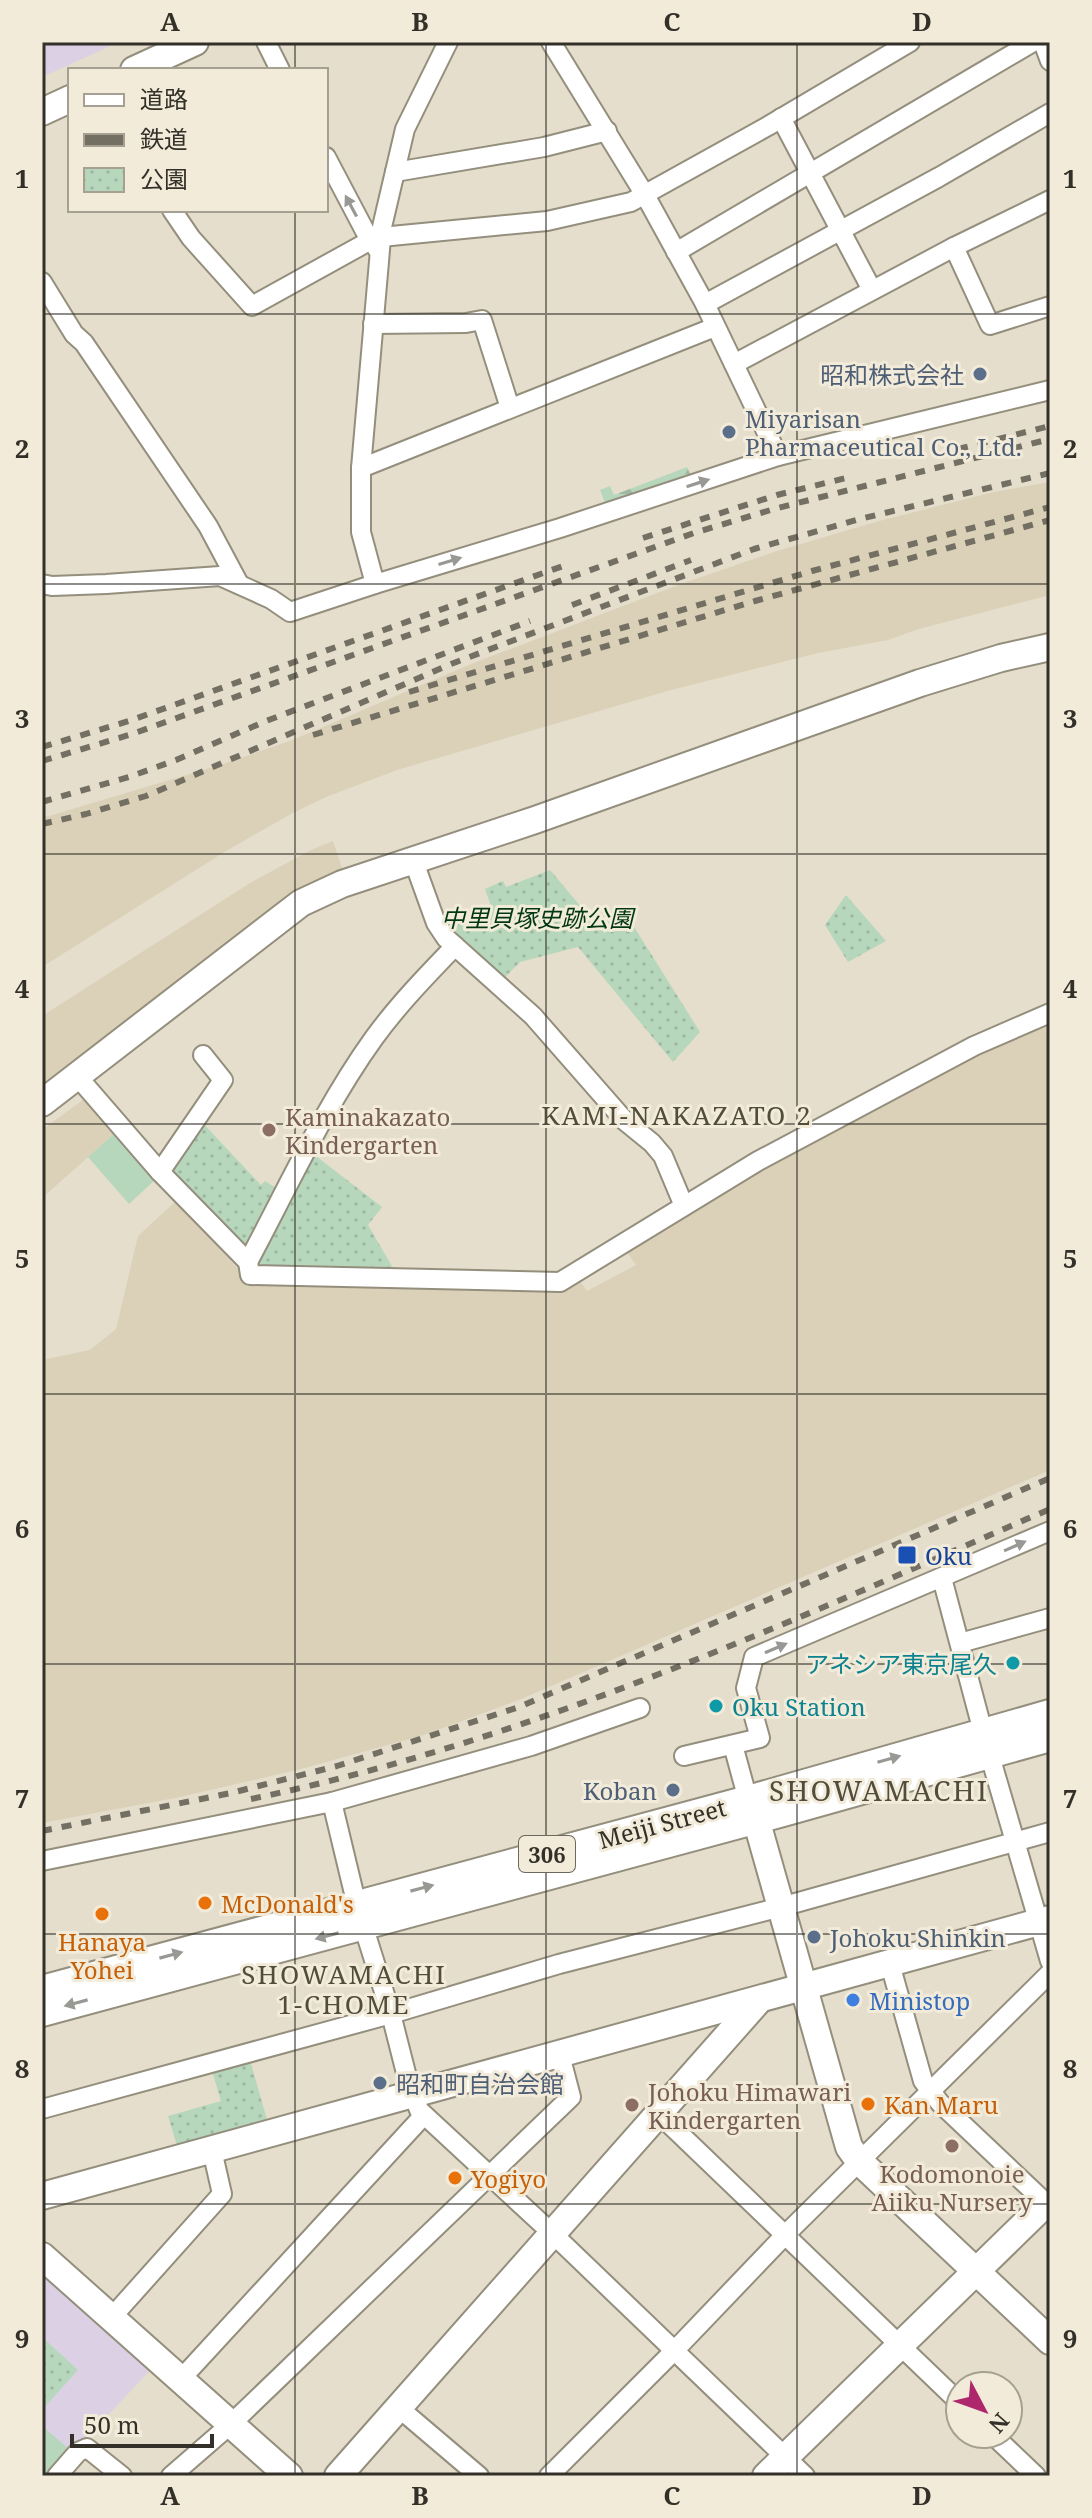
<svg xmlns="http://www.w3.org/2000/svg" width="1092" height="2518" font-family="'Noto Serif','Noto Sans JP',serif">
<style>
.built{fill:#dbd1b8}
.education{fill:#dbd0e4}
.grass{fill:#b7d7bd}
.forest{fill:url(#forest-firs)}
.park{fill:url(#park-dots)}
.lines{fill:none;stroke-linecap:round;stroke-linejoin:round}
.street-casing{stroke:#948e7d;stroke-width:22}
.secondary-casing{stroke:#948e7d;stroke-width:30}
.primary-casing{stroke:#948e7d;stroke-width:32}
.street{stroke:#fff;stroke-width:18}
.secondary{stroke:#fff;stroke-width:26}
.primary{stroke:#fff;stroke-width:28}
.rail{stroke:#736f63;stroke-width:6;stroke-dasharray:10 10;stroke-linecap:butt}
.oneway{fill:#989894}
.grid{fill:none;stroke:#323028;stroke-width:2;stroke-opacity:0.55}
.service-dot{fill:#5c6f8a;stroke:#f2ebd9;stroke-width:3}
.education-dot{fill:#8d6e63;stroke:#f2ebd9;stroke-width:3}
.transit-dot{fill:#1a4fb4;stroke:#f2ebd9;stroke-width:3}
.culture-dot{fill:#0f9aa8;stroke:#f2ebd9;stroke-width:3}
.food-dot{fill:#e8710a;stroke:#f2ebd9;stroke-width:3}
.shop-dot{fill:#3f7fe0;stroke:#f2ebd9;stroke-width:3}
.labels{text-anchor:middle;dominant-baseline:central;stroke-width:6;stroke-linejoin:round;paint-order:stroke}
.shield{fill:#f2ebd9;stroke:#6c685d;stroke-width:2}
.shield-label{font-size:22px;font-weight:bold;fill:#323028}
.service-label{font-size:24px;fill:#4e5e75;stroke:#f2ebd9;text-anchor:start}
.park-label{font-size:24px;font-style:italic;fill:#003715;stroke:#f2ebd9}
.education-label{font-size:24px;fill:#785e54;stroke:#f2ebd9;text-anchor:start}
.transit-label{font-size:24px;fill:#164399;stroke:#f2ebd9;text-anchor:start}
.culture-label{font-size:24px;fill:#0d838f;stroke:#f2ebd9;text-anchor:end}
.street-label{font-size:24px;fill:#323028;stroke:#f2ebd9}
.food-label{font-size:24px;fill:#c56008;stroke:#f2ebd9;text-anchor:start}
.shop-label{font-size:24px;fill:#366cbe;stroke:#f2ebd9;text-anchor:start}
.neighbourhood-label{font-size:26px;letter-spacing:2px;fill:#524c3d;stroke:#f2ebd9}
.quarter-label{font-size:28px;letter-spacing:2px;fill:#524c3d;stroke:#f2ebd9}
.neatline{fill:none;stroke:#323028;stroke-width:3}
.grid-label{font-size:26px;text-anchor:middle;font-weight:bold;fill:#323028}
</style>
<defs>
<pattern id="forest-firs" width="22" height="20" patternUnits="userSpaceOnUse" patternTransform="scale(2)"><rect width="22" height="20" fill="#b7d7bd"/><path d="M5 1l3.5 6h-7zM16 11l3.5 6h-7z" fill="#9eb9a2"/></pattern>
<pattern id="park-dots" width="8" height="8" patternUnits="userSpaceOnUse" patternTransform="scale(2)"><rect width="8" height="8" fill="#b7d7bd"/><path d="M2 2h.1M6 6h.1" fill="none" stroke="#9eb9a2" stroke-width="1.8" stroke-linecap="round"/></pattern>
</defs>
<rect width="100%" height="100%" fill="#e5decc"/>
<g class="built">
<polygon points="1050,482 1050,595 919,629 888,640 818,653 671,690 397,770 326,797 291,814 226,851 42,967 42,818 223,764 290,741 471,664 678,585 777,551 879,521 994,492"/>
<polygon points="333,841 343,871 42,1090 42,1016 250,883 311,850"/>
<polygon points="1050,1023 1050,1470 519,1700 424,1735 301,1769 180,1797 42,1823 42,1360 90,1350 116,1329 138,1236 176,1201 251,1283 578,1278 587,1291 636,1265 625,1249 765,1165 978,1055"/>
<polygon points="84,1099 114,1134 42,1198 42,1130"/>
</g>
<g class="education">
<polygon points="42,42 119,42 42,77"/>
<polygon points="42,2272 152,2368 51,2476 42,2476"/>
</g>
<g class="grass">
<polygon points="114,1134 155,1180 129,1204 88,1157"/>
<polygon points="42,2426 70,2450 47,2476 42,2476"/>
</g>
<polygon class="forest" points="687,467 692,478 612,508 605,503 600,490 610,486 614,495"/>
<g class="park">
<polygon points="550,870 594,922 621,906 700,1032 673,1062 578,947 520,962 503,979 445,928 492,909 485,889 503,881 506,887"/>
<polygon points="846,895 886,941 848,962 825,925"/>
<polygon points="200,1120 261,1185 265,1181 276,1188 249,1245 239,1246 166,1171"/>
<polygon points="312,1153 382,1207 368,1225 393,1268 261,1270 258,1260"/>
<polygon points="250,2060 268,2123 178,2149 168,2116 221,2101 212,2071"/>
<polygon points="42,2337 78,2370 42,2410"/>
</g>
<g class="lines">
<defs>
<g id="street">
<polyline points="266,42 280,70"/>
<polyline points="551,42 645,195 705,304 778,456"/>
<polyline points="1043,42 1050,61"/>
<polyline points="781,118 872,290"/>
<polyline points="326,157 366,233 378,250"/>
<polyline points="395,172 544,147 607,131"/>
<polyline points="172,210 191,238 252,306 371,240 381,237 547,221 631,202 768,126 910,42"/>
<polyline points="954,247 990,325 1050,306"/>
<polyline points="676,252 1033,42"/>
<polyline points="42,282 74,334 84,343 208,526 239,584"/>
<polyline points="705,304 939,177 1050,113"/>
<polyline points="373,324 466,323 482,320 510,408"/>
<polyline points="734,364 954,247 1050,200"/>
<polyline points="361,468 715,327"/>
<polyline points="42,584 52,586 106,584 220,576 271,599 290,612 375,584 560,528 778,456 1050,390"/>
<polyline points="375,584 361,532 361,468 382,227 405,129 448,42"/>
<polyline points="414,862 436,923 446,938 533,1016 625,1121 652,1143 663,1156 684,1206"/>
<polyline points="77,1076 160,1172 248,1262 250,1275 560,1282 758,1161 974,1046 1050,1013"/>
<polyline points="160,1172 223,1080 203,1055"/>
<path d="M248,1262c40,-75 77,-156 126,-224 24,-33 53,-63 81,-92"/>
<polyline points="942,1578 983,1732 1050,1961"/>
<polyline points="960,1643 1050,1618"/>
<polyline points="733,1745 748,1800"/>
<polyline points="684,1756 760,1738 746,1688 754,1657 1050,1531"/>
<polyline points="332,1802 357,1906 391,2014 407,2077 419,2110 554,2235 805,2476"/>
<polyline points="42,1861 332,1802 531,1746 640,1708"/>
<polyline points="890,1964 923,2081 940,2103 1050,2207"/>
<polyline points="42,2109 391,2014 559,1964 781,1907 1050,1832"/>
<polyline points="659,2114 960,2403"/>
<polyline points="112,2317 222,2194 212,2150"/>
<polyline points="181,2379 424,2115"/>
<polyline points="399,2408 479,2476"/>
<polyline points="992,2434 1036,2476"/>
<polyline points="57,2476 78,2452 87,2448 122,2476"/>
<polyline points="171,2476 231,2424 571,2097 560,2055"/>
<polyline points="549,2476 675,2350 785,2235 1050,1973"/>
</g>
<g id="secondary">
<polyline points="134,70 195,42"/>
<polyline points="42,112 70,99"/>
<polyline points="42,1103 301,903 342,884 535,820 920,683 1001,658 1050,647"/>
<polyline points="748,1800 756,1819 849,2147 859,2161 1050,2341"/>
<polyline points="42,2196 1050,1919"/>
<polyline points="42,2256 289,2476"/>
<polyline points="338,2476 759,2000"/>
<polyline points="766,2476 1039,2210"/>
</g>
<g id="primary">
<polyline points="42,1990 748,1800 1050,1714"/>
<polyline points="42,2012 783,1812 1050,1737"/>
</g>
</defs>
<use href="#street" class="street-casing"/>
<use href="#secondary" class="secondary-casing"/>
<use href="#primary" class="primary-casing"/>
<use href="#street" class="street"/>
<use href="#secondary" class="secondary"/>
<use href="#primary" class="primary"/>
<g class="rail">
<polyline points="958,449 1050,426"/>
<polyline points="643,538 777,495 850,477"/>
<polyline points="572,605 691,560"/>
<polyline points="409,692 812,571 1050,507"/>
<polyline points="313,735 755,601 1050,520"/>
<polyline points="42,747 129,721 563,566"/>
<polyline points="42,761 132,734 694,533 774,509 1050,439"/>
<polyline points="42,802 129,777 176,760 266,721 530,621"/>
<polyline points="42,824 86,814 146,796 451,664 754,549 860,519 1050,473"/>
<path d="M251,1799c279,-58 539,-177 799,-290"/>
<polyline points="42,1831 231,1793 337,1766 519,1707 1050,1478"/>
</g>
</g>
<defs><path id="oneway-solid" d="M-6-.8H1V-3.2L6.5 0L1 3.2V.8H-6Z" transform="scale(2)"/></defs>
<g class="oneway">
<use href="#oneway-solid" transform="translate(351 206) rotate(-118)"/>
<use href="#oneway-solid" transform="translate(698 483) rotate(-18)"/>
<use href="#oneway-solid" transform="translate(450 561) rotate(-17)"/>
<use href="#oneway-solid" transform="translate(1015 1546) rotate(-24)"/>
<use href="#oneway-solid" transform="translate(776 1648) rotate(-23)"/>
<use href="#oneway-solid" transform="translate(889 1759) rotate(-16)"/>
<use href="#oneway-solid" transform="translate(422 1888) rotate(-15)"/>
<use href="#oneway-solid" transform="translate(327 1936) rotate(165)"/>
<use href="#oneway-solid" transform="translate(171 1955) rotate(-15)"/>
<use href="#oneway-solid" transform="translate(76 2003) rotate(165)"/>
</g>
<path class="grid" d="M295,42v28M546,42v2434M797,42v2434M295,210v2266M42,314h1008M42,584h1008M42,854h1008M42,1124h1008M42,1394h1008M42,1664h1008M42,1934h1008M42,2204h1008"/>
<g class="service-dot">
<circle cx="980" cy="374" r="8"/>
<circle cx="729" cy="432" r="8"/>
<circle cx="673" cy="1790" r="8"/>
<circle cx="814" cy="1937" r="8"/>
<circle cx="380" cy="2083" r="8"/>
</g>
<g class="education-dot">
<circle cx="269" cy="1130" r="8"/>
<circle cx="632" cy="2105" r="8"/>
<circle cx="952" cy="2146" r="8"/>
</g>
<rect class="transit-dot" x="897" y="1545" width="20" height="20" rx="4"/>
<g class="culture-dot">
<circle cx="1013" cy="1663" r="8"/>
<circle cx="716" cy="1706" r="8"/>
</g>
<g class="food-dot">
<circle cx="205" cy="1903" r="8"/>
<circle cx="102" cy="1914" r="8"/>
<circle cx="868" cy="2104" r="8"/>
<circle cx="455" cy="2178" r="8"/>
</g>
<circle class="shop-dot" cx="853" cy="2000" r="8"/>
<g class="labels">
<rect class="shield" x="519" y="1836" width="56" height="36" rx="6"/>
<g class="shield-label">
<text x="547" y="1854">306</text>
</g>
<g class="service-label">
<text x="964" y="374" text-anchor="end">昭和株式会社</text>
<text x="745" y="418">Miyarisan<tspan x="745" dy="28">Pharmaceutical Co., Ltd.</tspan></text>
<text x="657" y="1790" text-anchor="end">Koban</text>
<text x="830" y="1937">Johoku Shinkin</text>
<text x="396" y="2083">昭和町自治会館</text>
</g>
<g class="park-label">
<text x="537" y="917">中里貝塚史跡公園</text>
</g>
<g class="education-label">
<text x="285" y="1116">Kaminakazato<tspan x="285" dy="28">Kindergarten</tspan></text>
<text x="648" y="2091">Johoku Himawari<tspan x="648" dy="28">Kindergarten</tspan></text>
<text x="952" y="2173" text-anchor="middle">Kodomonoie<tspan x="952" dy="28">Aiiku Nursery</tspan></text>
</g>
<g class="transit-label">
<text x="925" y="1555">Oku</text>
</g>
<g class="culture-label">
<text x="997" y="1663">アネシア東京尾久</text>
<text x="732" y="1706" text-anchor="start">Oku Station</text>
</g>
<g class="street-label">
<text transform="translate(662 1823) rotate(-15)">Meiji Street</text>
</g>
<g class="food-label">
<text x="221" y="1903">McDonald's</text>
<text x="102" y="1941" text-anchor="middle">Hanaya<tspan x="102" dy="28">Yohei</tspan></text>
<text x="884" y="2104">Kan Maru</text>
<text x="471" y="2178">Yogiyo</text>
</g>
<g class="shop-label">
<text x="869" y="2000">Ministop</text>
</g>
<g class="neighbourhood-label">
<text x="677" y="1115">KAMI-NAKAZATO 2</text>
<text x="344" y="1974">SHOWAMACHI<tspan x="344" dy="30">1-CHOME</tspan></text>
</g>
<g class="quarter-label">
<text x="879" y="1790">SHOWAMACHI</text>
</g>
</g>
<rect width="1092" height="2518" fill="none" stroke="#f2ebd9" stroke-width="88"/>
<rect x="68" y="68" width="260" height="144" fill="#f2ebd9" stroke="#a5a092" stroke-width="2"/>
<rect x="84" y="94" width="40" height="12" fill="#ffffff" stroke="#a5a092" stroke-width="2"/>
<text x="140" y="108" font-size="24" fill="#323028">道路</text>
<rect x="84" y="134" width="40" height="12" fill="#736f63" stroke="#a5a092" stroke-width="2"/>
<text x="140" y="148" font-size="24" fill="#323028">鉄道</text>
<rect x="84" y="168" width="40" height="24" fill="url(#park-dots)" stroke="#a5a092" stroke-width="2"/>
<text x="140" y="188" font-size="24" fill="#323028">公園</text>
<g transform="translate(984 2410) rotate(131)"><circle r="38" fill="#f2ebd9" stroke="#a5a092" stroke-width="2"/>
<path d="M0-6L14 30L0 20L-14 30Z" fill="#ae266b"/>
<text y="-12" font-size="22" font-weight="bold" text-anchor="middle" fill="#323028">N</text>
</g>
<path d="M72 2434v12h140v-12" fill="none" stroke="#323028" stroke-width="4"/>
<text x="84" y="2434" font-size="24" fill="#323028" stroke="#f2ebd9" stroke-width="6" paint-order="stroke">50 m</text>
<rect x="44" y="44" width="1004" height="2430" class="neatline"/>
<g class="grid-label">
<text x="170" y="31">A</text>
<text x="420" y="31">B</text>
<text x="672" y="31">C</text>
<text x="922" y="31">D</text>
<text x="22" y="188">1</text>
<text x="1070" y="188">1</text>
<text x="22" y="458">2</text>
<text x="1070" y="458">2</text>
<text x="22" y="728">3</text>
<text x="1070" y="728">3</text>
<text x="22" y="998">4</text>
<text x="1070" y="998">4</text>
<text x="22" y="1268">5</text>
<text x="1070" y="1268">5</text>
<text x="22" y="1538">6</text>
<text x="1070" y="1538">6</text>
<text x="22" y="1808">7</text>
<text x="1070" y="1808">7</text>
<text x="22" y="2078">8</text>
<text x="1070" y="2078">8</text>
<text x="22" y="2348">9</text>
<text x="1070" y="2348">9</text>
<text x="170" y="2505">A</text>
<text x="420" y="2505">B</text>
<text x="672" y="2505">C</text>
<text x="922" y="2505">D</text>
</g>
</svg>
